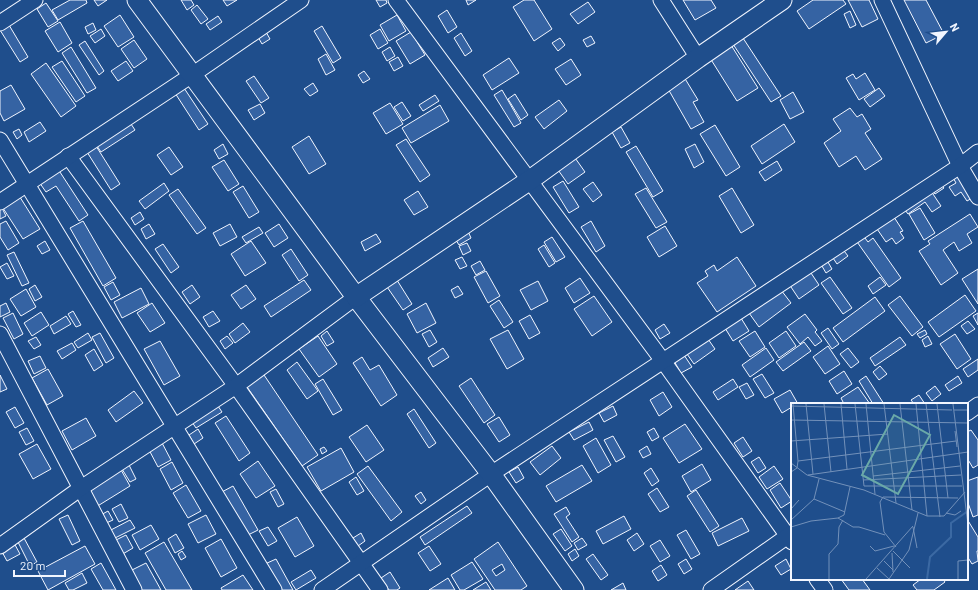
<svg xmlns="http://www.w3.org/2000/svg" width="978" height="590" font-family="Barlow,sans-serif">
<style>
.building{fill:#3563a3;stroke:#f2f6ff;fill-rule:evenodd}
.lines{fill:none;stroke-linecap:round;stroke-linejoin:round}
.minor-casing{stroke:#f2f6ff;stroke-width:17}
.tertiary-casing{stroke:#f2f6ff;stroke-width:21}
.minor{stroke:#1f4e8c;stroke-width:15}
.tertiary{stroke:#1f4e8c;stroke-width:19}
.inset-river{fill:none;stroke:#3b69a3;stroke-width:2}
.inset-road{fill:none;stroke:#7391ba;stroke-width:1}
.view{fill:#6aa9a8;fill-opacity:0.15;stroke:#6aa9a8;stroke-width:2}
.inset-edge{fill:none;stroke:#f2f6ff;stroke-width:2}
</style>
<rect width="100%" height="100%" fill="#1f4e8c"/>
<g class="building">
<polygon points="70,0 86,0 87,3 58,20 52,10"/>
<polygon points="94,0 107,0 98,6"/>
<polygon points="181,0 191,0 194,5 187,10"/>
<polygon points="223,0 237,0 227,6"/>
<polygon points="376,0 386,0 387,3 380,7"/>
<polygon points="466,0 476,0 468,5"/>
<polygon points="524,0 534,0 552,29 534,41 513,7"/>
<polygon points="683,0 711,0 716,8 695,20"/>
<polygon points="813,0 843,0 846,4 809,29 797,11"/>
<polygon points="848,0 869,0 878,19 862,27"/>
<polygon points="904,0 926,0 944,34 926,43"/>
<polygon points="588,2 595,12 578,24 570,14"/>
<polygon points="46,3 58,21 48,27 37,9"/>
<polygon points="197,5 208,19 201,24 191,10"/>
<polygon points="447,10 457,27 448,33 438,16"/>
<polygon points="850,11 856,25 850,28 844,14"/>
<polygon points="120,15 134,37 118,47 104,26"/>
<polygon points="397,15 406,31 389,41 380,25"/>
<polygon points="218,16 222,22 210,30 206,24"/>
<polygon points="60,22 72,43 58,52 45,31"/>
<polygon points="93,23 96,30 88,34 85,27"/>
<polygon points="9,25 28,57 20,62 0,30"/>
<polygon points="322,26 341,58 333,63 314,31"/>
<polygon points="101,29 105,36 95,43 90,36"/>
<polygon points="380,29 388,43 378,49 370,35"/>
<polygon points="266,32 270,39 262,44 258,37"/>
<polygon points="411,32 425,55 410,64 396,41"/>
<polygon points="461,33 472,51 465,56 454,38"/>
<polygon points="741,35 781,96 771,102 731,41"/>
<polygon points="591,36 595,43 587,47 583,40"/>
<polygon points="560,38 565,45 558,51 552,43"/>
<polygon points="134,40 147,59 134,68 121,49"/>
<polygon points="85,41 104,71 99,75 79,45"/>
<polygon points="731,45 758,88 737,101 710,58"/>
<polygon points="71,47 96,88 87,93 62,53"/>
<polygon points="390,47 395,56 387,61 382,52"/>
<polygon points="326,54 335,70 326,75 318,59"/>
<polygon points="398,57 403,66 394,71 389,62"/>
<polygon points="509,58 519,73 492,90 483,75"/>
<polygon points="571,59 581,75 566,85 555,69"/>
<polygon points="62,61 85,96 76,102 52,67"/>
<polygon points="126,61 133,71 118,81 111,71"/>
<polygon points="46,63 76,106 61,117 31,74"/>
<polygon points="364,71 370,79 363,83 358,75"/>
<polygon points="865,73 875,90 859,100 846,78 853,74 856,79"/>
<polygon points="254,76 269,98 261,103 246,81"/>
<polygon points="684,77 698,100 693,102 704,122 691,129 667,87"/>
<polygon points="313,83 318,91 310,96 304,89"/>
<polygon points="11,85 25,109 4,121 0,113 0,91"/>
<polygon points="184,88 208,124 199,130 175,93"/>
<polygon points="879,88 885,96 870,107 864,99"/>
<polygon points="502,90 521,123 514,127 494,95"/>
<polygon points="793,92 804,112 790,119 780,100"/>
<polygon points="515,94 528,115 521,120 508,99"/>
<polygon points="435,95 439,101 423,111 419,105"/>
<polygon points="559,100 567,111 544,129 535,117"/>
<polygon points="402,102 411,116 403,121 394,107"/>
<polygon points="390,103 403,124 386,134 373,113"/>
<polygon points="260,104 265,113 254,120 248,110"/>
<polygon points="440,105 449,121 411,143 402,128"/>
<polygon points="850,108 857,117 862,114 871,129 865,133 882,159 865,170 856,156 839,167 824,143 841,131 833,119"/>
<polygon points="129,121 135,130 101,152 95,143"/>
<polygon points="40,122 46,131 29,142 24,132"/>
<polygon points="784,124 795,142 762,164 751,146"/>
<polygon points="715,125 740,167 726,176 700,134"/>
<polygon points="621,127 630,143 621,148 612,132"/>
<polygon points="19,129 22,135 17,139 13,132"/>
<polygon points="309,136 326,164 309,174 292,147"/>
<polygon points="406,139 430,175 420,182 396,145"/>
<polygon points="223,144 228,154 219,159 214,150"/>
<polygon points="695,144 704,162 694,168 685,149"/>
<polygon points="96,146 120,184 111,190 87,152"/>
<polygon points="636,146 663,191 653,197 626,152"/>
<polygon points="169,147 183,167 171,175 157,155"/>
<polygon points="573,155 585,172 568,184 556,167"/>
<polygon points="224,160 239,184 228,191 212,167"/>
<polygon points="777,161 782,170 765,181 759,172"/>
<polygon points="58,169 88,215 79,221 56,186 46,192 39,182"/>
<polygon points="958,169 974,197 967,201 961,192 955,196 949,187 956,183 951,174"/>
<polygon points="563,181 579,207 569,213 553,187"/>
<polygon points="593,182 602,195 593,202 583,189"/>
<polygon points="939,182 944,188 935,194 931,188"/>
<polygon points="164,183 169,191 145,209 139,201"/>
<polygon points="243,186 259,212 249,218 233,192"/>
<polygon points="646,188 667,222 656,228 635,194"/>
<polygon points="732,188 754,225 741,233 719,196"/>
<polygon points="929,188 941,206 932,212 925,202 908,214 902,206"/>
<polygon points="178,189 206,228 197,234 169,195"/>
<polygon points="418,191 428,207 414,215 404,200"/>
<polygon points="18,194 40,229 23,239 1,205"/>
<polygon points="2,208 6,216 0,219 0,209"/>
<polygon points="920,208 935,233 924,240 909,214"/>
<polygon points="140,212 144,219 135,225 131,218"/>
<polygon points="892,214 903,231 900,232 904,238 896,244 892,238 886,242 875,226"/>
<polygon points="970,214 978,227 967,234 972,243 959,251 954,242 943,250 958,273 941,285 919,251 930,244 928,241"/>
<polygon points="6,221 19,243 8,250 0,237 0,224"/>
<polygon points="83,221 116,278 103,286 70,228"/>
<polygon points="591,221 605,246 596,252 581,227"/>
<polygon points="149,224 155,234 146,239 141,229"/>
<polygon points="230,224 237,237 220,246 213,233"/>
<polygon points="279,224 288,238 274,247 265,233"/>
<polygon points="665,226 677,246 659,257 647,237"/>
<polygon points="259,227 263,233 246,243 242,237"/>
<polygon points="467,229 471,238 459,245 454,237"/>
<polygon points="376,234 381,242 365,251 361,242"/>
<polygon points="862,234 868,242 873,238 901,278 889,287 855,239"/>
<polygon points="552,237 565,257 556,262 544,242"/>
<polygon points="45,241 50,250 42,254 37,246"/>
<polygon points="251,241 266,263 245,276 231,254"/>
<polygon points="467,243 471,251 463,255 459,246"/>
<polygon points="163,244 179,267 171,273 155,249"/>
<polygon points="544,245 555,263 549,267 538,249"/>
<polygon points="841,247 848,256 837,264 831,255"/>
<polygon points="291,249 308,275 299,281 282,255"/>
<polygon points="14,252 29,283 22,286 7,255"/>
<polygon points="462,257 467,266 460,269 455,260"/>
<polygon points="737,257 756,286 717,312 697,283 708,276 705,271 714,265 717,271"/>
<polygon points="825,257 832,269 826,273 819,261"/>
<polygon points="480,261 485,270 476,275 471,266"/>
<polygon points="7,263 14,276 7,279 0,267"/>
<polygon points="978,269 978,304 962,279"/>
<polygon points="809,270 819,285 799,299 789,284"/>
<polygon points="486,271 500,296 488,303 474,277"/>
<polygon points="395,277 412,304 403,310 385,284"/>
<polygon points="830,277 852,308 843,314 821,283"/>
<polygon points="880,277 886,285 873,294 868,286"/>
<polygon points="580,278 590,293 574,303 565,288"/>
<polygon points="304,280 311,290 271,317 264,306"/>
<polygon points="538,281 548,301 531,310 520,290"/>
<polygon points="113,282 120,295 111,300 104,287"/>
<polygon points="35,285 42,297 35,301 29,289"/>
<polygon points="192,285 200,297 190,304 182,292"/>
<polygon points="246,285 256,299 241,309 231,295"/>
<polygon points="458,286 463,294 455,298 451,290"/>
<polygon points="141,288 149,304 122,318 114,302"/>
<polygon points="26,289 36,307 21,316 10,299"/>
<polygon points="781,290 791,303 759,327 749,313"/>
<polygon points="965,295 976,311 939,337 928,322"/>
<polygon points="594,296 612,322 592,336 574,309"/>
<polygon points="900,296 923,327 912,336 888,305"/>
<polygon points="875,297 885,311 843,342 833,328"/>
<polygon points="499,300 513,322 504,328 490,306"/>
<polygon points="6,303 10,312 0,317 0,306"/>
<polygon points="152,303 165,323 150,332 137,313"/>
<polygon points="426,303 436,323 417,333 407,314"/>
<polygon points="73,311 81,325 76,327 68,314"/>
<polygon points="213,311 220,321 209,327 203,317"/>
<polygon points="41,312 49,325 32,336 24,323"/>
<polygon points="13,313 23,334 14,339 3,318"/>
<polygon points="978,313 978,325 973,316"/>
<polygon points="805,314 817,330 815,332 822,341 815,346 808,337 800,344 787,327"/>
<polygon points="530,315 540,333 529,339 519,321"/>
<polygon points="66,316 71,324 54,334 50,326"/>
<polygon points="741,318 749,331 733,341 725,328"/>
<polygon points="968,321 975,329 967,334 961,326"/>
<polygon points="243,323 250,332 235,343 229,334"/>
<polygon points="664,324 670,333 660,339 655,330"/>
<polygon points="828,328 839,344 832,349 821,333"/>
<polygon points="430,330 437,342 429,347 422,334"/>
<polygon points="508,330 524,359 507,369 490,339"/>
<polygon points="925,330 927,334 920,338 917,334"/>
<polygon points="327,331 334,342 327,346 321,336"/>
<polygon points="755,331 765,347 750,357 739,341"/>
<polygon points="786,331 796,346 779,358 769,343"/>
<polygon points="88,333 92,340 78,348 74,342"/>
<polygon points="100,333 114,358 106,363 92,337"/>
<polygon points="955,334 971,359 957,369 940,344"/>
<polygon points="227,336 233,343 225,349 220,341"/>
<polygon points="318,336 337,364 319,377 299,349"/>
<polygon points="928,336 932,344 925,347 922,340"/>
<polygon points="36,337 41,345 34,349 28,341"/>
<polygon points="900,337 906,345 875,366 870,358"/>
<polygon points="708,339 715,349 694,364 687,354"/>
<polygon points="160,341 180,376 164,385 144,349"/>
<polygon points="804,342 811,351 783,371 776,362"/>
<polygon points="72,343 76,350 62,359 57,351"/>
<polygon points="828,346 840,364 825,374 813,357"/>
<polygon points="443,348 449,357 433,367 428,358"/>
<polygon points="766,348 774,360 750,377 742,365"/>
<polygon points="848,348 859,362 851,368 840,354"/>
<polygon points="94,349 103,365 94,371 85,355"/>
<polygon points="684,355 692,367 681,373 674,361"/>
<polygon points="40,356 46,368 34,374 28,361"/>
<polygon points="362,357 370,370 379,365 397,395 381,406 353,363"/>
<polygon points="978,359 978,370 968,377 963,369"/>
<polygon points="297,362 318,391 307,399 287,370"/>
<polygon points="880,366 887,374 879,380 873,372"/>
<polygon points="48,369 63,396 47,405 32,378"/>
<polygon points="844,371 852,384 837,394 829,381"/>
<polygon points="262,372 318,455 302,466 245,384"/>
<polygon points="762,374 774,393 765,398 753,379"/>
<polygon points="0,375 7,389 0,392"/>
<polygon points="866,376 884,404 873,404 859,381"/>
<polygon points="958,376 962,383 949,391 945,385"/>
<polygon points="471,378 495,415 484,423 459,386"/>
<polygon points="323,379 342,410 333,415 315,384"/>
<polygon points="733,379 738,387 718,400 713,392"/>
<polygon points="747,383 754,395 746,399 739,387"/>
<polygon points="935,386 941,394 932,401 926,393"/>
<polygon points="858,387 870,404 844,404 841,398"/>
<polygon points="790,390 798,404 792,404 792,407 782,413 774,399"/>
<polygon points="134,391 143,403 116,422 108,410"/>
<polygon points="663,392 672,407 659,416 650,400"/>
<polygon points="919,395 925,404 914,404 911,400"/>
<polygon points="216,403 222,412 196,428 190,419"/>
<polygon points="613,406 617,415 604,422 599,413"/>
<polygon points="15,407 24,423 15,428 6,412"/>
<polygon points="414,409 436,443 429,448 407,414"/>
<polygon points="226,416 250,453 239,461 215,423"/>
<polygon points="499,417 510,435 499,442 487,424"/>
<polygon points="86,418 96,436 72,450 62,431"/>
<polygon points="589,422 593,430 574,440 569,432"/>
<polygon points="685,424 702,449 679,463 663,438"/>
<polygon points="367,425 384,450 366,462 349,437"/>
<polygon points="27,428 34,441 26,445 19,432"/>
<polygon points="654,428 659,437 652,441 647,432"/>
<polygon points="198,429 203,438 194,444 189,435"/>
<polygon points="971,430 978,440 978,465 973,468 967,458 967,432"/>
<polygon points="613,436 625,457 616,462 604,440"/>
<polygon points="743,437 752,451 743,457 734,443"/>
<polygon points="596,438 611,465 598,473 583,446"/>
<polygon points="161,441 171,460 158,467 148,448"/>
<polygon points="37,444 51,469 33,479 19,454"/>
<polygon points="552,446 561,458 540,475 530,462"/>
<polygon points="647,446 651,454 643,458 639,451"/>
<polygon points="324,447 327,451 322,454 320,449"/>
<polygon points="341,448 354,472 321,491 307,467"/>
<polygon points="759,457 766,468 758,473 751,462"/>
<polygon points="258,461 275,486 256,498 240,474"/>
<polygon points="172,462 183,483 171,490 160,469"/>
<polygon points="702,464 711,480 691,492 682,476"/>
<polygon points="129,465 136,479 130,482 122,469"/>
<polygon points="582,465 592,481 556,502 546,486"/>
<polygon points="368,466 402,512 391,521 357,474"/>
<polygon points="774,466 783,479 767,489 759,477"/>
<polygon points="518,467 524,478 516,483 509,472"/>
<polygon points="120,468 130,486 96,507 86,489"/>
<polygon points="651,468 659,481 652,486 644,473"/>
<polygon points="356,477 364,491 357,495 349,482"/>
<polygon points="978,477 978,515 973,517 967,500 967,481"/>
<polygon points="780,483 792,501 781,508 770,490"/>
<polygon points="186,485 201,511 188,518 173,493"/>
<polygon points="233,486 258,530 244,537 220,493"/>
<polygon points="657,488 669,507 660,512 648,494"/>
<polygon points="276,489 284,504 278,507 270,492"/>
<polygon points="696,490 719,526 710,532 687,496"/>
<polygon points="421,492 426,500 421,504 415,496"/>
<polygon points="121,504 128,518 119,522 112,509"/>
<polygon points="467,506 472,513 425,545 420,537"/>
<polygon points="566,507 570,514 566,517 579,537 572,542 554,514"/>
<polygon points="108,511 113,520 104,524 99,516"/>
<polygon points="68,515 80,541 72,545 59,519"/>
<polygon points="206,515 216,534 198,543 188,524"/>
<polygon points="624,516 631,529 603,544 596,531"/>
<polygon points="297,517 314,546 295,557 278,528"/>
<polygon points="742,518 749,531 718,546 712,533"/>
<polygon points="967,519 978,537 978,551 977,551 978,561 972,564 967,556"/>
<polygon points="130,520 135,528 113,539 109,531"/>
<polygon points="151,525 159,539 140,550 132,535"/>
<polygon points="268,527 277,541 268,546 259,531"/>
<polygon points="561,529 572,546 565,551 553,534"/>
<polygon points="686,530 700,554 691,559 677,535"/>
<polygon points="361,533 365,541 358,546 353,538"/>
<polygon points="637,533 644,544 634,551 627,540"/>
<polygon points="176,534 184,548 175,553 168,539"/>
<polygon points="126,535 133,548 121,555 114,541"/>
<polygon points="24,538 37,562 30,566 18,542"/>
<polygon points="582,538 587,545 578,550 574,543"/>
<polygon points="221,539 237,568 221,577 205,548"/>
<polygon points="660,540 670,556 660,562 650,546"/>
<polygon points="164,542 192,590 166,590 145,553"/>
<path d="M498,542l29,44 -6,4h-26l-21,-31zM502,564l3,6 -9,6 -4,-6z"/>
<polygon points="14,543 20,554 7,561 1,550"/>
<polygon points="85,546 95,564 48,590 38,571"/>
<polygon points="429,546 441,564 430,571 418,553"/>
<polygon points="575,549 579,556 572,561 568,554"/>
<polygon points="182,551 186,557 181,560 178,554"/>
<polygon points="593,554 608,575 601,580 586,559"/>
<polygon points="276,559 293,590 279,590 265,564"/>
<polygon points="686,559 692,569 684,574 678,564"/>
<polygon points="786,559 791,569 781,575 775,566"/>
<polygon points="472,562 483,579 464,590 460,590 451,575"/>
<polygon points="101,563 116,590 103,590 91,569"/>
<polygon points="146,563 161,590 140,590 130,571"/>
<polygon points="661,565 667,575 658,581 652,571"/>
<polygon points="311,570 316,578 296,590 291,582"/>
<polygon points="390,572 400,588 397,590 389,590 381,578"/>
<polygon points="82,573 87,583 73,590 69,590 65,583"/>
<polygon points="243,575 253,590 222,590 221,588"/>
<polygon points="448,578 455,590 429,590"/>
<polygon points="841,579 862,579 870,590 849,590"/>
<polygon points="921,579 943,579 945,582 934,590 917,590 913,585"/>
<polygon points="748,581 754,590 735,590"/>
<polygon points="486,582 491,590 473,590"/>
<polygon points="623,583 626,590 611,590"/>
</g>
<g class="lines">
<defs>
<g id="minor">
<polyline points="396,0 663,361 792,542"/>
<polyline points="661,0 698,58"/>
<polyline points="882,0 960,166 978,197"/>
<polyline points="0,23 35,0"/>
<polyline points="0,140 274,590"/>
<polyline points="68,156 236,386 380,590"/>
<polyline points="0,202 192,75 301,0"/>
<polyline points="0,334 134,590"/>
<polyline points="967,413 978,405"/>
<polyline points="0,546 81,488 236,386 356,297"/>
<polyline points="817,579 825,590"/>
<polyline points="322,590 491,474 960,166 978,152"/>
<polyline points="711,590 792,533"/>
</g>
<g id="tertiary">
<polyline points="137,0 356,297 491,474 574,590"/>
<polyline points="356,297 530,180 698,58 782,0"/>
</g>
</defs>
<use href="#minor" class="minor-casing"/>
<use href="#tertiary" class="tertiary-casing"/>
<use href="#minor" class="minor"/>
<use href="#tertiary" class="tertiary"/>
</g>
<g transform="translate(791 403)">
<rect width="177" height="177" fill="#1f4e8c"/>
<path class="inset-river" d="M136,176l3,-22 21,-20v-14l17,-12"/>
<path class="inset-road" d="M15,1l7,70M33,1l7,68M50,1l6,65M64,1l9,82M75,1l9,90M93,1l12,99M109,1l12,106M125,1l11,112M135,1l14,113M146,1l11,94M162,1l15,121M0,3l161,4M163,7h14M0,17l177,3M164,28l2,16M0,38l97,-7M7,58l158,-20M0,60l16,12 57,15 63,26h17l21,-24M0,69l6,-4 1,-7 -5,-57M17,72l160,-23M82,73l87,-10M72,77l98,-5M73,83h98M59,84l-6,28 -6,3 15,9h6l26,8M23,96l31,13M0,106l8,-9M155,110l9,2 6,-4M0,117l23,-21 5,-20M0,124l20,-6 27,-3M122,124l4,21M79,143l5,5 19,-5M105,144l-12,-15 -4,-30 3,-5 75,1M102,148l17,17M101,150l1,19M93,158l9,9M86,165l12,11M38,176v-25l9,-10 1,-17 4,-7M75,176l47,-53M98,176l20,-29 9,-37M167,176v-18l10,-1"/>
<path class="view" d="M103,12l36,20 -32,59 -36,-19z"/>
<rect width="177" height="177" class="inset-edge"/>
</g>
<g transform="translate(946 32) rotate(62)" stroke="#1f4e8c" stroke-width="3" paint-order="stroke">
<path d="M0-3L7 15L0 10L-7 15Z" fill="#f2f6ff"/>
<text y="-6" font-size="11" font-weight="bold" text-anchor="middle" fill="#f2f6ff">N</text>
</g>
<path d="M14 570v6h51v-6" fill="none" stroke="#f2f6ff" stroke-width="2"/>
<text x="20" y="570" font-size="12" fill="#f2f6ff" stroke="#1f4e8c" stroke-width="3" paint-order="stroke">20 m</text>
</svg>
